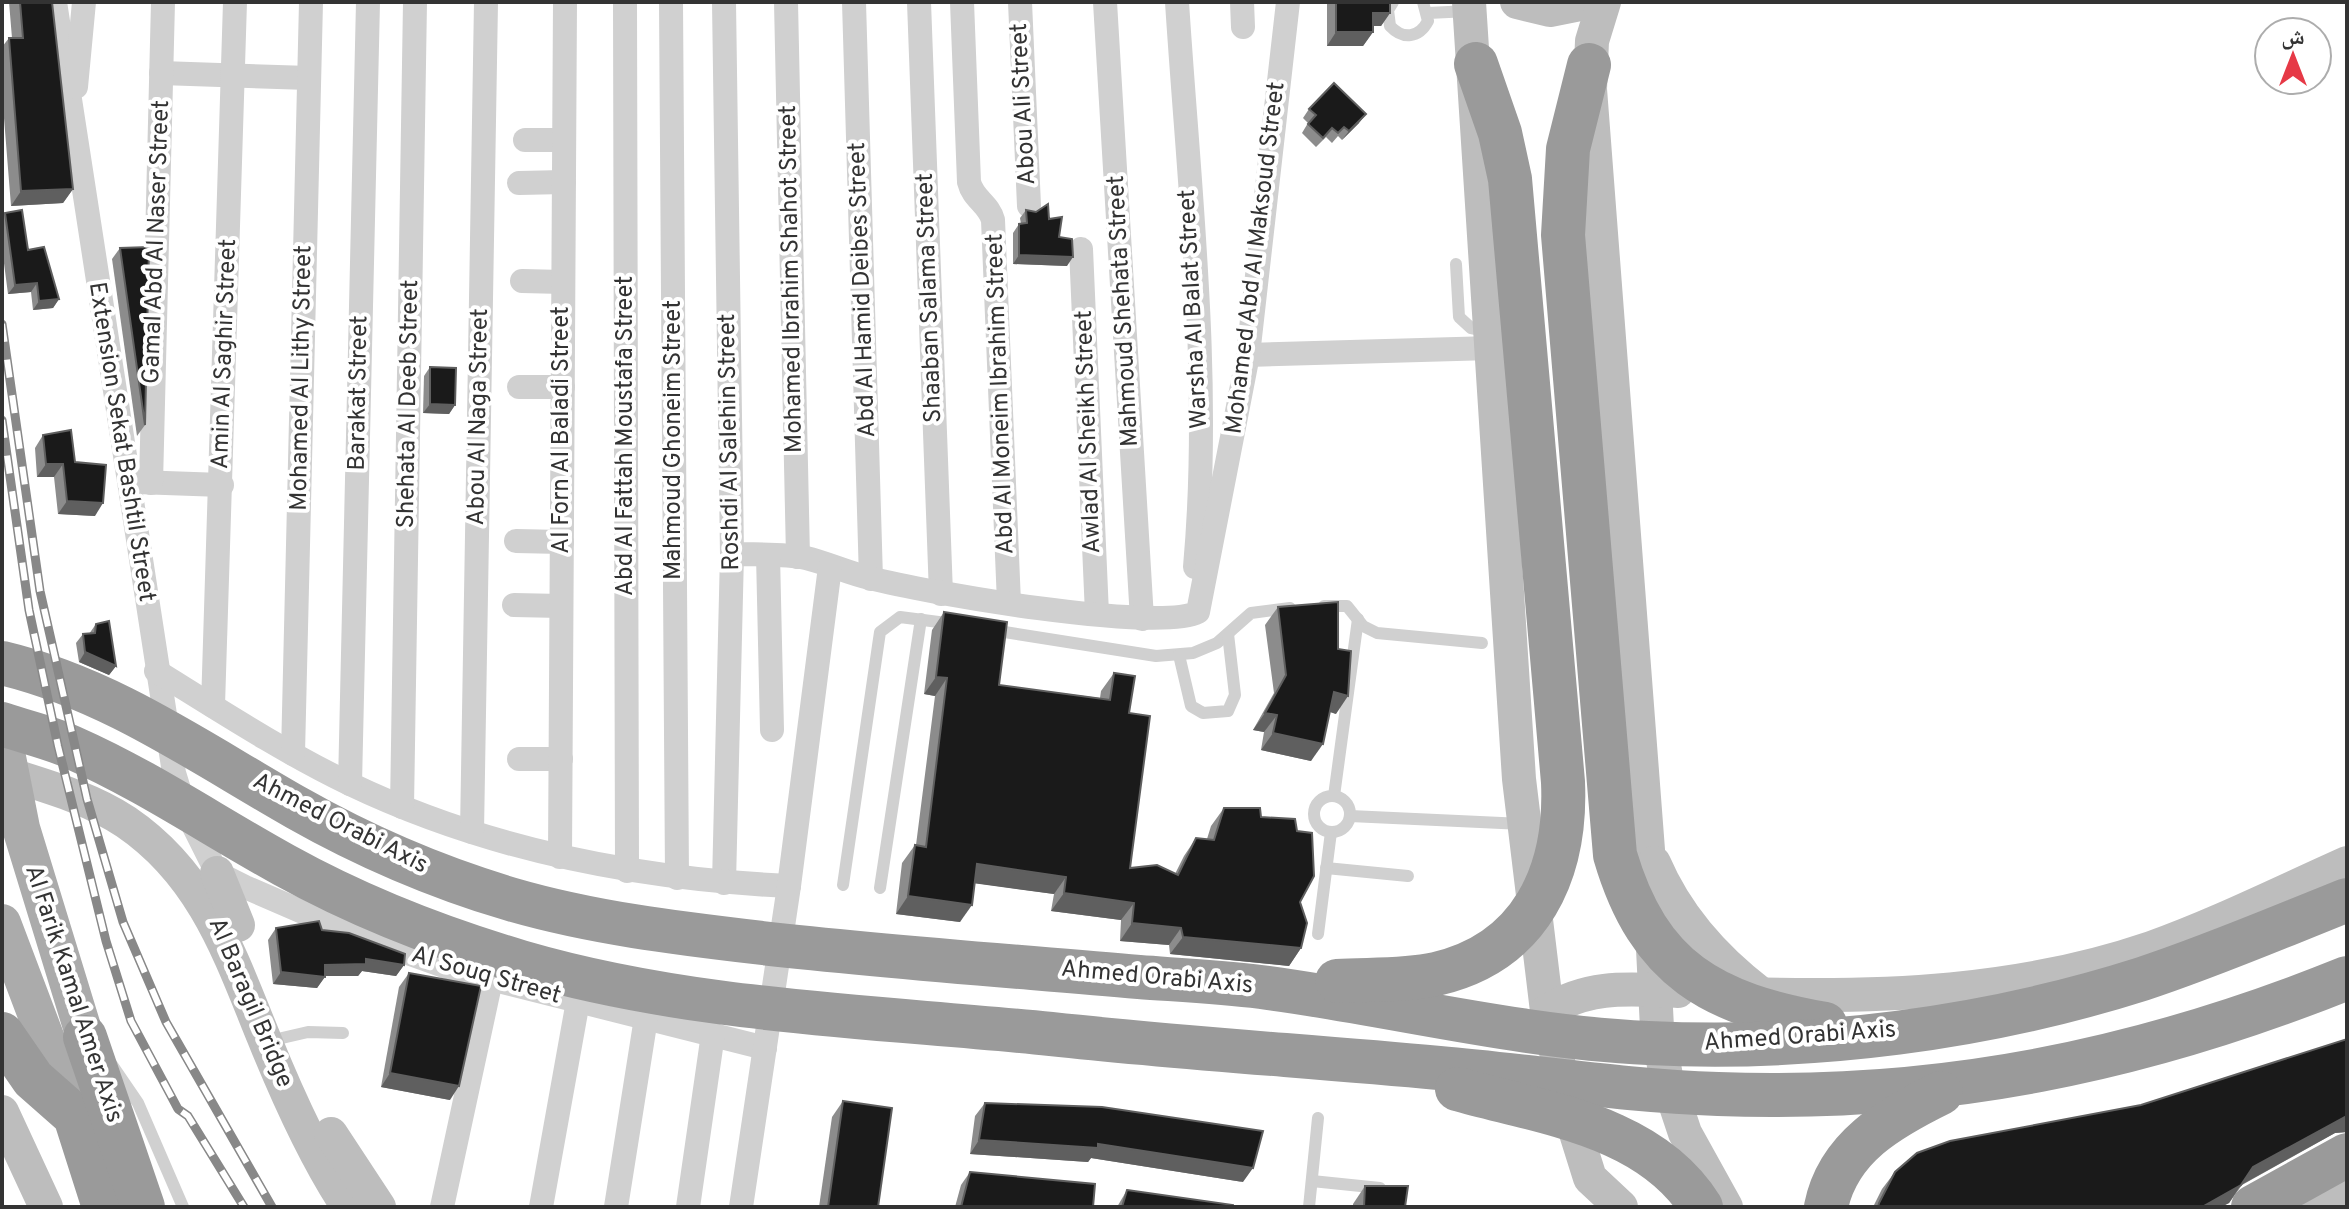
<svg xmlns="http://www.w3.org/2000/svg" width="2349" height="1209" font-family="Overpass,'Noto Naskh Arabic',sans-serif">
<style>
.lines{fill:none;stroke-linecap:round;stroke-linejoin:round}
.lane{stroke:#d0d0d0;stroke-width:12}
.street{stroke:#d0d0d0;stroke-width:24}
.secondary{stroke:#bdbdbd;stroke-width:34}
.primary{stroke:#ababab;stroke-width:38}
.highway{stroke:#9a9a9a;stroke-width:44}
.rail-casing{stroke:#888;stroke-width:9}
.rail{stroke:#fff;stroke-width:6;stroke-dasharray:18;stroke-linecap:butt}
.wall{fill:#8c8c8c}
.shaded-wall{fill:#5f5f5f}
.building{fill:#1a1a1a;stroke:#5f5f5f;stroke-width:2}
.labels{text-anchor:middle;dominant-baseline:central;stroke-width:8;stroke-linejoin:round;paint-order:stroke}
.street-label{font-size:24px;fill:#333;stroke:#fff}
</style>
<rect width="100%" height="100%" fill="#fff"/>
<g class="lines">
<g class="lane">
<path d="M1393,2l-5,8 2,16c13,14 29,12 38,-5l-5,-19"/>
<polyline points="1428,13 1469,11"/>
<polyline points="1456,264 1459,317 1471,328 1486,331"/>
<polyline points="1324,606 1347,606 1363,626 1377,633 1482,643"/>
<polyline points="992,630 1156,656 1193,653 1217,643 1251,613 1290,608"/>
<polyline points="1179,655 1191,706 1203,713 1228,711 1235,695 1228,634"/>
<polyline points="1334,796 1358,619"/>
<circle cx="1332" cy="814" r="18"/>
<polyline points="1350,816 1523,824"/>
<polyline points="1326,868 1408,876"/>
<polyline points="843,885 880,632 900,617 954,624"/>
<polyline points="880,888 921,619"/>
<polyline points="1318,934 1331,832"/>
<polyline points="282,1038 308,1032 343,1033"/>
<polyline points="112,1065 138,1103 183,1207"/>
<polyline points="1312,1181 1380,1188"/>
<polyline points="1309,1207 1318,1118"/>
</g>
<g class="street">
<polyline points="55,2 174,773 185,809 217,873 245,887 349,932 455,970 765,1048"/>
<polyline points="625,2 627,871"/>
<polyline points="671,2 677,878"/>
<polyline points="724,2 732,554 724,883"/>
<polyline points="786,2 798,557"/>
<polyline points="854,2 871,579"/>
<polyline points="919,2 941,594"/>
<path d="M962,2l7,180c4,17 20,22 24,38l16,383"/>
<polyline points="1020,2 1029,206"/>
<polyline points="1105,2 1142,619"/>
<path d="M1177,2c12,187 35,377 18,565"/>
<polyline points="1242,2 1243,27"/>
<polyline points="161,73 309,78"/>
<polyline points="76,87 84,2"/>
<polyline points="525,140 564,140"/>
<polyline points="519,183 564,182"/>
<polyline points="1081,249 1097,614"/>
<polyline points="522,281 563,282"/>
<polyline points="1248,355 1492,348"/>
<polyline points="519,387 563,387"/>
<polyline points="137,482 222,485"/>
<polyline points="151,483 163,2"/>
<polyline points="516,541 562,542"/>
<path d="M732,554c24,1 51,-1 74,4 21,5 42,15 64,20 52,14 288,55 328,34l50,-257 40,-353"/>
<polyline points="768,555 772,730"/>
<polyline points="514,605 561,606"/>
<path d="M156,671c63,39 126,80 194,113 138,66 286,95 439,102"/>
<polyline points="213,706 235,2"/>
<polyline points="293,754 311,2"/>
<polyline points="519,759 561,759"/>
<polyline points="350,784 368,2"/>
<polyline points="402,807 415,2"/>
<polyline points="472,832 486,2"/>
<polyline points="560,857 565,2"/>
<polyline points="442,1207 491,980"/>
<polyline points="541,1207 578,1001"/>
<polyline points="616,1207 646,1018"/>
<polyline points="688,1207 713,1034"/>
<polyline points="741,1207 789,886 830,567"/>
</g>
<g class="secondary">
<polyline points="1469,2 1519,779 1547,1011 1569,1111 1590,1178 1621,1207"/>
<polyline points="1517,2 1550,10 1590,2"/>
<polyline points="1604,2 1592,41 1590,89 1648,850 1657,1028 1666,1076 1685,1133 1726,1207"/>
<path d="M2,772c43,14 86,25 124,50 78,53 104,133 138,216 23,57 50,118 84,169"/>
<path d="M1654,863c23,54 61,96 107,131"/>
<polyline points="217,873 238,925"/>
<path d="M1746,994c138,4 273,-1 405,-46 67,-24 131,-56 196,-85"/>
<path d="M1547,1011c43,-27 83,-22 131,-20"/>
<polyline points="2,1112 46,1207"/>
<polyline points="331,1134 379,1207"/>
<polyline points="2319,1207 2347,1187"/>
</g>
<g class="primary">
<polyline points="2,732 21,828 85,1037"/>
<polyline points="2,923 75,1116"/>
</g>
<g class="highway">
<path d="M1589,65l-21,84 -5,86 52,620c34,116 98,149 210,169"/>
<path d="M2,663c109,26 198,90 295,145 67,38 139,69 213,91 82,24 167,34 252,44 125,14 251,23 377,34 41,3 82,5 122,10 129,17 256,50 387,56 164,8 337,-14 494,-64 70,-23 137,-52 205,-79"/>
<path d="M2,724c23,8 47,13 69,23 75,33 142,79 213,118 74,41 156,73 237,97 171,50 353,54 530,72 129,14 258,22 388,34 93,8 185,23 279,26 223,8 423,-33 629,-116"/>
<path d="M1337,981c32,-2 67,0 99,-7 95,-22 131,-101 127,-192l-53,-603 -10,-46 -24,-69"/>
<polyline points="2,1034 33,1079 75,1116 104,1207"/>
<polyline points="85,1037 143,1207"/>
<path d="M1457,1089c85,24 193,36 244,118"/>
<path d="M1826,1207c12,-60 64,-89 115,-114"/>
<polyline points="2253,1207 2347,1155"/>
</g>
<defs>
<g id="rail">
<polyline points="2,324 40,591 87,799 123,922 166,1022 272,1207"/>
<polyline points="2,420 29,610 58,746 106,941 131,1021 178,1109 188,1116 244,1207"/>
</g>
</defs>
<use href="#rail" class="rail-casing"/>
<use href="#rail" class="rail"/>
</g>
<g class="wall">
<polygon points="9,2 52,2 73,189 63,203 11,206 2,93 2,47 9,38 12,38"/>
<polygon points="1327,2 1390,2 1390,13 1381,26 1373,26 1373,32 1363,46 1327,46"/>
<polygon points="1309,109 1359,123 1342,140 1338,136 1332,143 1326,137 1316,147 1302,133 1308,123 1303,118"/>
<polygon points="1026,210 1049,219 1059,237 1067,266 1013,264 1013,233 1019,224 1021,224 1020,218"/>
<polygon points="5,213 59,299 53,308 33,310 31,292 8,294 2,248 2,217"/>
<polygon points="120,248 145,425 137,436 112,259"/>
<polygon points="430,367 455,405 449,414 423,413 424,376"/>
<polygon points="43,435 75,462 95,516 58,514 54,477 37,477 35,448"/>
<polygon points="1278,607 1336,714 1330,712 1311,761 1261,750 1264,732 1253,730 1274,693 1265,625"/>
<polygon points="944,612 999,685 1100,698 1101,691 1114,673 1129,713 1130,868 1175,874 1184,856 1196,838 1207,839 1211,826 1224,808 1261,817 1300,902 1301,948 1289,966 1170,954 1169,945 1120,941 1121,920 1051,911 1054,894 975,883 960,922 896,914 902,863 915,845 916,845 935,696 924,694 932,630"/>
<polygon points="96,624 116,666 109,675 79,662 76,643 83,634 89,634"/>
<polygon points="276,928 322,930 404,965 396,976 362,971 358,976 325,976 317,988 273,984 268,940"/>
<polygon points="409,973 450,1100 381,1087 399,987"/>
<polygon points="2347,1039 2347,1132 2335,1133 2242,1185 2229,1203 2221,1207 1873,1207 1882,1189 1895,1172 2141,1105"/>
<polygon points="843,1101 878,1207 819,1207 832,1117"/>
<polygon points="985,1103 1243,1182 1091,1158 1088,1162 970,1154 975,1116"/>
<polygon points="970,1172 1093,1207 955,1207 961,1185"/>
<polygon points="1365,1186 1405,1207 1353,1207 1353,1204"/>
<polygon points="1127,1190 1233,1207 1117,1207"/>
</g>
<g class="shaded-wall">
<polygon points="1373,13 1390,13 1381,26 1363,26"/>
<polygon points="1336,32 1373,32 1363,46 1327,46"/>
<polygon points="1366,114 1359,123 1342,140 1349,131"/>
<polygon points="73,189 63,203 11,206 21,191"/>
<polygon points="1019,255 1073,257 1067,266 1013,264"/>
<polygon points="37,283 31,292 8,294 15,285"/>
<polygon points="59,299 53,308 33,310 39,301"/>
<polygon points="430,404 455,405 449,414 423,413"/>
<polygon points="46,464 63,464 54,477 37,477"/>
<polygon points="67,501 103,503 95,516 58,514"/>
<polygon points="85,652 116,666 109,675 79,662"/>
<polygon points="936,677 947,678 935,696 924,694"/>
<polygon points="1334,692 1348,696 1336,714 1322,709"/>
<polygon points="1265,713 1277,715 1264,732 1253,730"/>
<polygon points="1273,733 1323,744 1311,761 1261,750"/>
<polygon points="977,864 1066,877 1054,894 965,882"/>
<polygon points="1064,893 1134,903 1121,920 1051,911"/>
<polygon points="908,896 972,905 960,922 896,914"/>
<polygon points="1132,923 1181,928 1169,945 1120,941"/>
<polygon points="1183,937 1301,948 1289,966 1170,954"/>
<polygon points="366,959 404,965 396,976 362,971 358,976 320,976 325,977 317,988 273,984 281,972"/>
<polygon points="390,1073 459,1086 450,1100 381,1087"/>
<polygon points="2347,1116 2347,1132 2335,1133 2241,1185 2253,1167"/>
<polygon points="979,1140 1098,1144 1253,1168 1243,1182 1091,1158 1088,1162 970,1154"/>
<polygon points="2241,1185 2229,1203 2221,1207 2202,1207"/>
</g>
<g class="building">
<polygon points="20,2 52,2 73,189 21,191 9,38 23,38"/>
<polygon points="1336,2 1390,2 1390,13 1373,13 1373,32 1336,32"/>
<polygon points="1334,83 1366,114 1349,131 1344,127 1338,133 1332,128 1323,138 1308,124 1316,115 1309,109"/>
<polygon points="1048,204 1049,219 1062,217 1059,237 1072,239 1073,257 1019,255 1019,224 1027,223 1026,210 1036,212"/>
<polygon points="22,210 28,250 44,247 59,299 39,301 37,283 15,285 5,213"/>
<polygon points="149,247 145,425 120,248"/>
<polygon points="430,367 456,368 455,405 430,404"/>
<polygon points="71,430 75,462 106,465 103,503 67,501 63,464 46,464 43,435"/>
<polygon points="1338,602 1338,649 1351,651 1348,696 1334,692 1323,744 1273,733 1277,715 1265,713 1286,675 1278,607"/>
<polygon points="944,612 1007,622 999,685 1110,700 1114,673 1135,676 1129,713 1150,716 1130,868 1157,865 1178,875 1196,838 1214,840 1224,808 1260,808 1261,817 1295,819 1297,831 1312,833 1314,876 1300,902 1307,923 1301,948 1183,937 1181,928 1132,923 1134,903 1064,893 1066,877 977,864 972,905 908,896 915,845 926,847 947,678 936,677"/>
<polygon points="109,621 116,666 85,652 83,634 95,633 96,624"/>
<polygon points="319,921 322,930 349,933 405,954 404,965 366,959 366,964 325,965 325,977 281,972 276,928"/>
<polygon points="409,973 481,986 459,1086 390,1073"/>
<polygon points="2347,1039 2347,1116 2253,1167 2241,1185 2202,1207 1878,1207 1879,1203 1895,1172 1917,1153 1950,1141 2141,1105"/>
<polygon points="843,1101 892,1108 878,1207 828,1207"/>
<polygon points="985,1103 1102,1107 1263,1131 1253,1168 1098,1144 1098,1148 979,1140"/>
<polygon points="970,1172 1095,1184 1093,1207 961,1207"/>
<polygon points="1365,1186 1408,1186 1405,1207 1364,1207"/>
<polygon points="1127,1190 1233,1205 1233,1207 1122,1207"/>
</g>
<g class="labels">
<g class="street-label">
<text transform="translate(1024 104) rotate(-93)">Abou Ali Street</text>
<text transform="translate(157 242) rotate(-88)">Gamal Abd Al Naser Street</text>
<text transform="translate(1256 258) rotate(-83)">Mohamed Abd Al Maksoud Street</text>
<text transform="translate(792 279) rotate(-91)">Mohamed Ibrahim Shahot Street</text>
<text transform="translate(863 290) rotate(-92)">Abd Al Hamid Deibes Street</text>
<text transform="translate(930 298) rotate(-92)">Shaaban Salama Street</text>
<text transform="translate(1194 309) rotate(-93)">Warsha Al Balat Street</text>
<text transform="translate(1124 311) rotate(-93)">Mahmoud Shehata Street</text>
<text transform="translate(225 354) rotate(-88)">Amin Al Saghir Street</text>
<text transform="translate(302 378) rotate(-89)">Mohamed Al Lithy Street</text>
<text transform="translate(359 393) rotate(-89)">Barakat Street</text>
<text transform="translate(1001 394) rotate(-92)">Abd Al Moneim Ibrahim Street</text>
<text transform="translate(409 404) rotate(-89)">Shehata Al Deeb Street</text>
<text transform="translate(479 417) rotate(-89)">Abou Al Naga Street</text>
<text transform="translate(562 430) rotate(-90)">Al Forn Al Baladi Street</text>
<text transform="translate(1089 432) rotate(-92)">Awlad Al Sheikh Street</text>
<text transform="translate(626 436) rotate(-90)">Abd Al Fattah Moustafa Street</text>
<text transform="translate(674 440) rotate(-90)">Mahmoud Ghoneim Street</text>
<text transform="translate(121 442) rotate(81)">Extension Sekat Bashtil Street</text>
<text transform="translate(730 442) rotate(-91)">Roshdi Al Salehin Street</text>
<text transform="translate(340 824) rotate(27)">Ahmed Orabi Axis</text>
<text transform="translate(486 976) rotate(16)">Al Souq Street</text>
<text transform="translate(1157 978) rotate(5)">Ahmed Orabi Axis</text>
<text transform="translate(73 994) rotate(72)">Al Farik Kamal Amer Axis</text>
<text transform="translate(250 1003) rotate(67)">Al Baragil Bridge</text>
<text transform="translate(1800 1037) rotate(-4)">Ahmed Orabi Axis</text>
</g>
</g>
<rect width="2349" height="1209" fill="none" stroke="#333333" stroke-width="8"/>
<g transform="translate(2293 56)"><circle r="38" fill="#ffffff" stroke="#adadad" stroke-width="2"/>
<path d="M0-6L14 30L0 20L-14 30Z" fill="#e63946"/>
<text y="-12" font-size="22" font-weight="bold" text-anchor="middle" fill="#333333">ش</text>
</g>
</svg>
